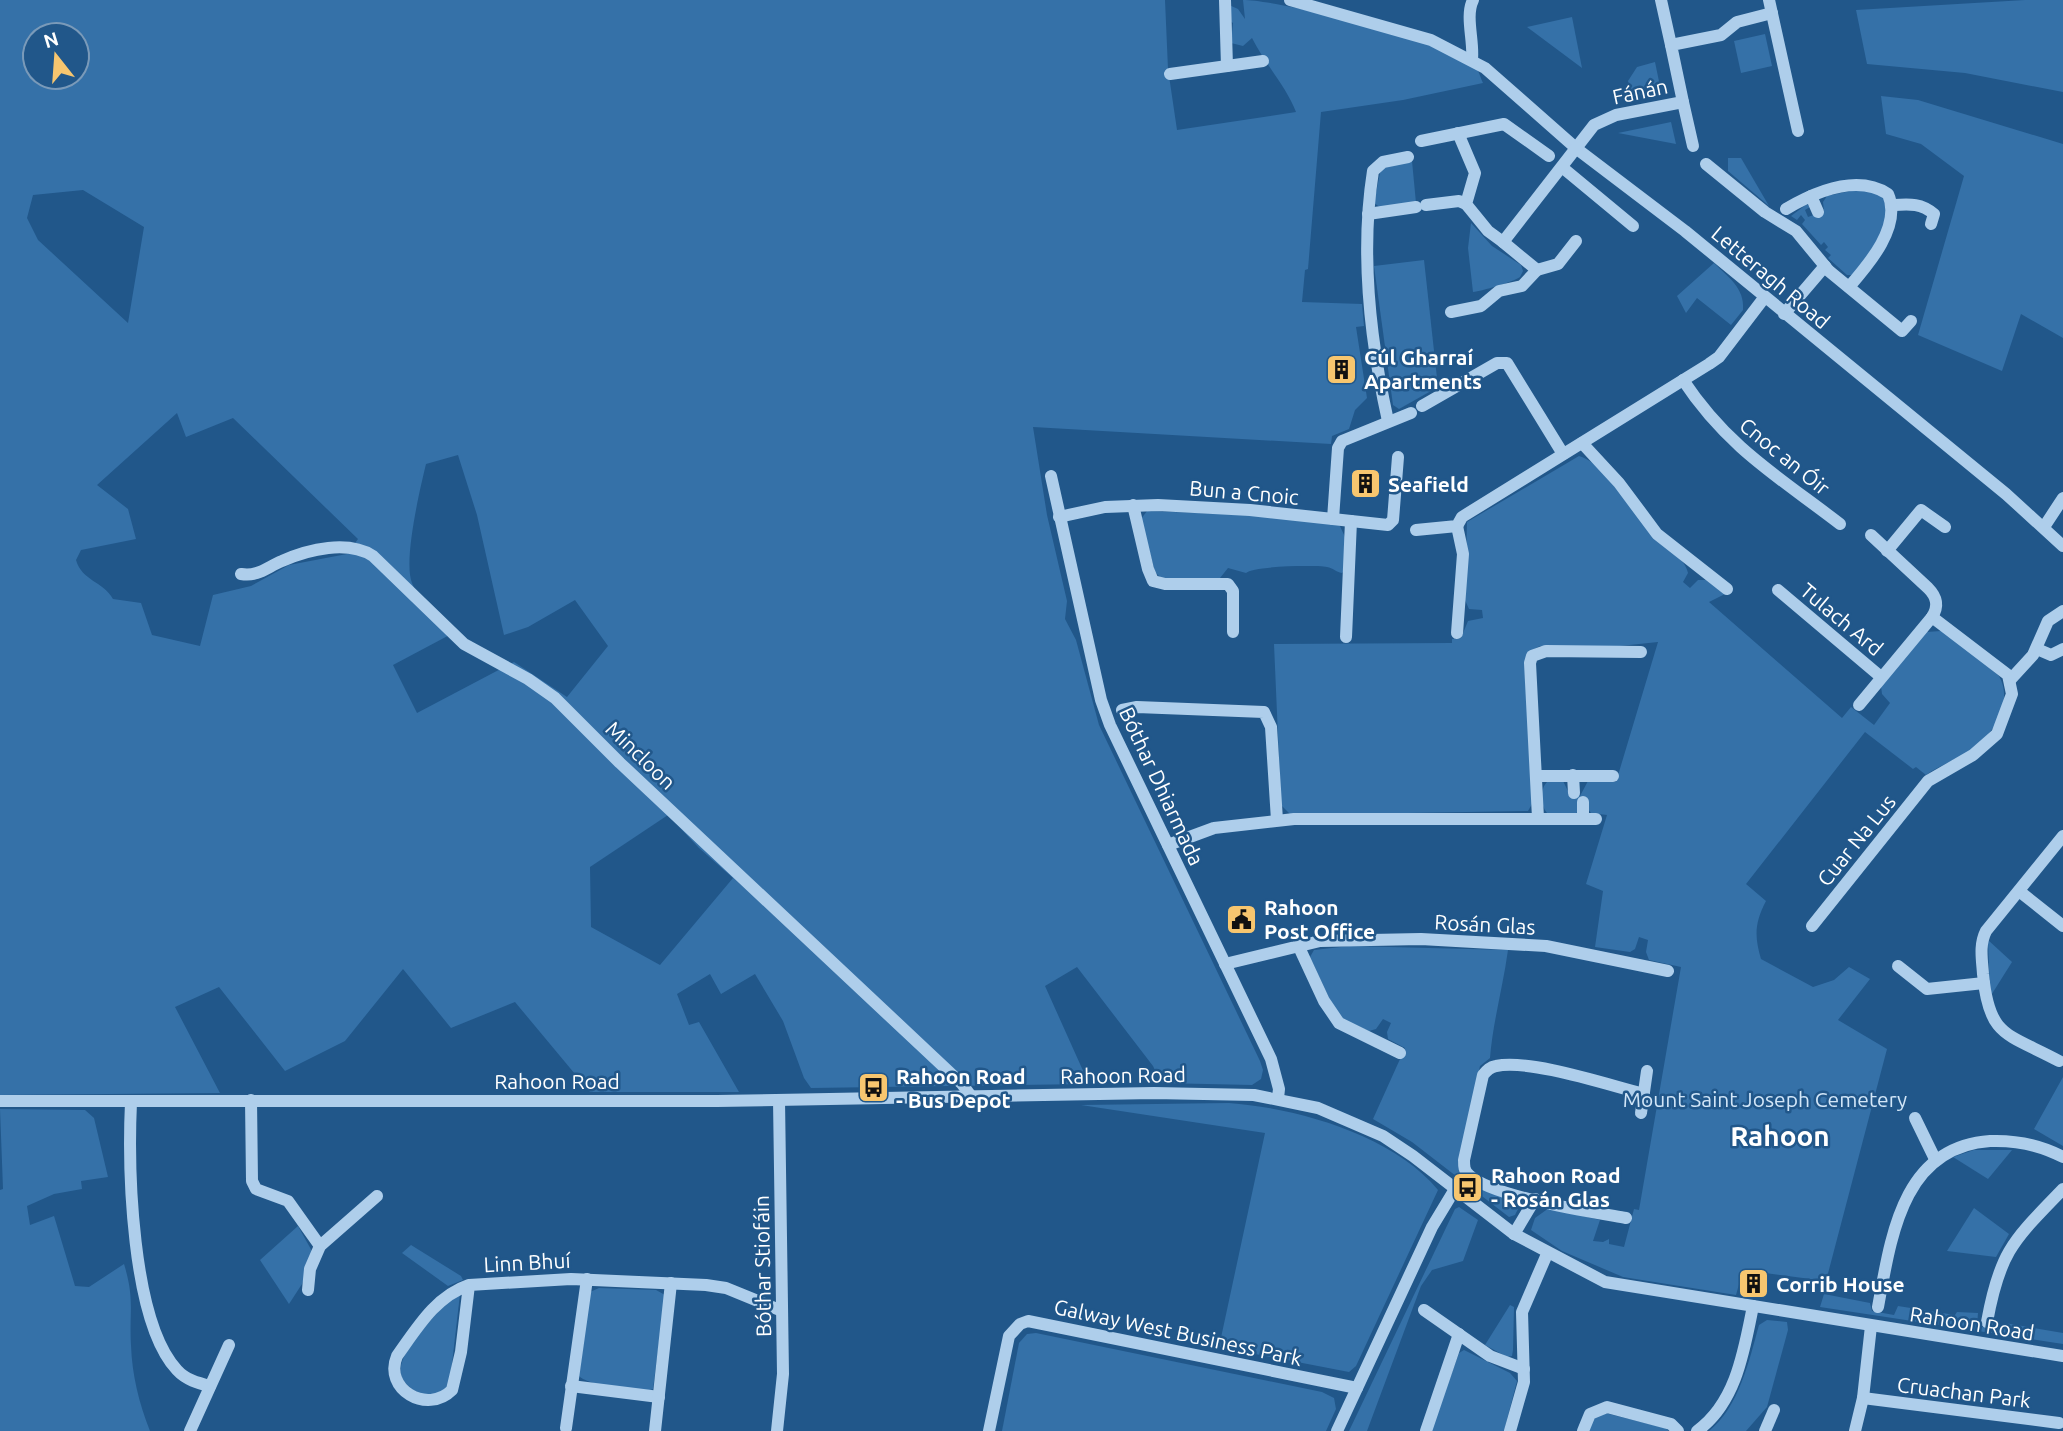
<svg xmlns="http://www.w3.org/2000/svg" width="2063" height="1431" font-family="Ubuntu,sans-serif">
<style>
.green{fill:#3571a8;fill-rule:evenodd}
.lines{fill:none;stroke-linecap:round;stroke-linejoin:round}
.minor{stroke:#aeceeb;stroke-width:12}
.labels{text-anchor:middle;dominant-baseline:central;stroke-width:5;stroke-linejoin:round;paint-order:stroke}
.street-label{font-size:21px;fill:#fff;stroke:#21578a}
.poi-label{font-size:21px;font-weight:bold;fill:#fff;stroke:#21578a;text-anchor:start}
.park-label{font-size:21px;fill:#d2e6f8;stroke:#21578a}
.district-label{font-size:28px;font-weight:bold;fill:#fff;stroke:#21578a}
</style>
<rect width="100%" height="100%" fill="#21578a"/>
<g class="green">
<path d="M0,0h1165l3,69 9,61 119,-18c-9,-24 -31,-48 -44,-74l-9,8 -12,-3 2,-20 -4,-3v-15l9,4 7,10 -2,-19c38,0 208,43 233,68 3,3 5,11 7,15l-80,17 -82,12 -13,157 -3,1 -3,32 60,2 2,22 -8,1 11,71 -12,12 -6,19 -17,7 -1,8 -298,-17 14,88 20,86 -2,18 11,21 23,85 161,336 3,9 -2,9 -9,6 -91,-2 -8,-17 -76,-99 -32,19 44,98 -278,4 -7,-10 -21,-57 -28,-47 -34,20 -11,-20 -33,20 12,31 10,-3 40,70h-149l-75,-90 -64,26 -48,-59 -58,72 -60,30 -66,-84 -44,20 45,86 -220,2zM35,35h42v42h-42zM83,190l61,37 -16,96 -90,-83 -11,-22 6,-23zM177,413l9,24 47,-19 125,121 -11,15 -58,11 -38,21 -38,9 -13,51 -48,-11 -11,-32 -28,-4c-10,-18 -31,-18 -37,-39l5,-10 55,-11 -8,-30 -31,-24zM458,455l19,60 27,120 24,-8 47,-27 33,46 -41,51 -53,-35 -97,51 -24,-48 64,-34c-15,-13 -37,-28 -45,-48 -9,-22 8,-94 14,-119zM668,815l31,33 34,30 -73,87 -69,-38 -1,-60z"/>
<polygon points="2025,0 2063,0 2063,92 1965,73 1867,64 1856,10"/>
<polygon points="1572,17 1582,68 1527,27"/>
<polygon points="1765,34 1772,66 1741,73 1734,41"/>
<polygon points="1655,62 1661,91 1632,97 1628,81 1637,67"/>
<polygon points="1881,96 1918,100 2063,144 2063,338 2021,314 2002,371 1918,335 1964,176 1921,144 1886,134"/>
<polygon points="1671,122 1676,144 1618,133"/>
<polygon points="1728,158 1741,158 1769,206 1728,171"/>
<polygon points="1412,161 1416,203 1381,208 1374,203 1381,168"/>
<path d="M1855,190l23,2 7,5c8,30 -15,56 -32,78h-6l-19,-17 3,-3 -6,-5 3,-3 -4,-5 -3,3 -19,-21 3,-4 -4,-5 -4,5 -6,-4 16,-12 3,3 -5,3 3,7 16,-6 -1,-9 4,-6z"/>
<path d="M1471,223l21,23 29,19 2,6 -3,6c-7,5 -38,14 -47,15l-5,-44z"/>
<polygon points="1424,260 1438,387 1399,409 1393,405 1374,266"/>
<path d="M1714,263c14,14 31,25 29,47l-12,15 -34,-27 -11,15 -9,-17z"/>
<path d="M1579,456c29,8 58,63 79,85 10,10 27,17 30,32l-5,9 7,6 8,-8h8l19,14 -16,8 133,116 9,-11 23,18 16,-22 -8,-9 -1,-8 45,-54 15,-1 9,3 49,42c14,24 -3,56 -25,72 -14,11 -33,16 -48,27l-10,-8 -3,2 -48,-37 -119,152 20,17c-11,21 -12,35 -5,58l52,28 21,-7 15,-13 21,12 -32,41 49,29 -61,232 -83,-11 -7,25 -113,-18 -61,-26 -31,-21 4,-12 14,-10 51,12 -7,21 10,1 6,-3v5l15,3 10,-38 5,1 42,-243 -32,-7 -3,-8 2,-12 -9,-3 -4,12 -5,3 -35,-5 8,-56 -17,-7 21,-69 -16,-2 -3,-4 -18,6 -23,-2c-7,-8 -7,-24 0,-31l16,-1 7,14 10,1 8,-15 28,1 42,-140 -38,4h-80l-8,4v154l-4,7 -237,4 -10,-10 -7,-161 178,-1v-4l9,-1 7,-17 15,-3 -1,-8 -13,-1 -4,-9 2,-78z"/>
<path d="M1147,511l104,4 88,9 6,13v33l-3,3c-6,-1 -9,-5 -15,-6 -13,-2 -75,-1 -81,6l-18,-5 -8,10h-59l-6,-6 -14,-53z"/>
<polygon points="1988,940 2012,962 1990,997"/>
<path d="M1350,946l158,4c-5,37 -15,71 -18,108l-10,8 -22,96 5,14 5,6 47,17 4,8 -4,8 -6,2 -97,-75 -39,-23 32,-71 -17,-9 -1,-7 4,-9 -8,-4 -7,10 -7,2 -26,-12 -8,-8 -25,-54 4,-7z"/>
<polygon points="2063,1066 2063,1146 2034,1129 2063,1077"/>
<path d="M1229,1103c68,5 164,32 209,87l-82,176 -7,6 -130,-25 46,-214 -184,-28z"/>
<path d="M0,1109l85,1 9,8 14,59 -27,4 1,8 -28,5 -27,12 3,19 24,-9 21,70 14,1 35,-23c11,36 5,47 7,81 1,30 8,58 19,86h-150v-241l3,-1z"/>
<polygon points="1974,1150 2012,1150 1988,1179 1953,1157"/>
<polygon points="1459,1207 1478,1220 1463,1261 1432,1270 1421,1286 1367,1431 1349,1431 1455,1209"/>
<polygon points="1974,1208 2009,1234 1996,1257 1947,1251"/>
<polygon points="298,1226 313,1253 302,1284 289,1304 260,1260"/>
<polygon points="411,1245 461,1276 463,1280 448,1286 402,1253"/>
<path d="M599,1288l57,2 9,5 -12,94c-13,5 -64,-3 -74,-13l11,-84z"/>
<path d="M460,1294l-10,87 -4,9 -19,7c-40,-17 -28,-37 -7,-64 13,-16 23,-28 40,-39z"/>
<polygon points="1824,1294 1870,1303 1872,1311 1894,1315 1898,1306 1955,1315 1957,1312 1978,1313 1977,1326 2003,1331 2005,1323 2063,1333 2063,1344 1820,1307"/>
<polygon points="1510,1305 1514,1307 1513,1350 1512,1356 1507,1357 1485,1345"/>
<path d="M1767,1320l20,2 1,8 -21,77 -21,24h-37c30,-24 40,-70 50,-106z"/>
<polygon points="1036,1333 1322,1392 1334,1398 1336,1409 1326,1431 1002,1431 1019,1343 1027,1334"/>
<polygon points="1464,1350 1510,1373 1517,1381 1504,1431 1431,1431 1459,1353"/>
<polygon points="1605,1413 1665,1428 1669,1431 1588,1431 1594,1417"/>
</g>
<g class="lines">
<g class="minor">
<polyline points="1225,0 1227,66"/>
<polyline points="1290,0 1431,40 1485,68 1577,149 1685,231 2006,494 2063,546"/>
<polyline points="1661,0 1671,45"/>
<polyline points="1769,0 1798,131"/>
<path d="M1472,59c2,-18 -7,-43 1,-59"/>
<polyline points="1170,74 1263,61"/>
<polyline points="1683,102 1693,146"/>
<polyline points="1458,133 1475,173 1466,204 1488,231 1503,242 1594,125 1616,115 1683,102 1671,45 1721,35 1737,22 1772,13"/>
<polyline points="1421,141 1504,124 1549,156"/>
<polyline points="1706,164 1765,212 1796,231 1829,271 1902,331 1911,321"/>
<polyline points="1563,168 1633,226"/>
<polyline points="1811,196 1818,212"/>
<polyline points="1426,205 1459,201 1466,204"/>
<path d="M1893,205c17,-1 28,-2 41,9l-3,10"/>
<path d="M1786,209c29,-17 71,-35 102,-15 14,32 -19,70 -39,93"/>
<polyline points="1368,214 1416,207"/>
<polyline points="1537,270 1558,264 1576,241"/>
<polyline points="1451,312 1481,306 1499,291 1522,286 1537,270 1503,242"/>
<polyline points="1784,314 1825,266"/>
<path d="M1683,380c45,68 96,97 157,144"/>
<polyline points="1422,406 1497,363 1507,363 1563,454"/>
<path d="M1388,421c-18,-81 -28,-168 -15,-250l10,-9 25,-5"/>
<polyline points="1582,443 1619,483 1657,534 1727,589"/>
<polyline points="1051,476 1101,700 1110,725 1271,1059 1279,1089 1278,1098"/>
<polyline points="1133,505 1148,569 1153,581 1165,584 1228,584 1233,591 1233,632"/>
<polyline points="1059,517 1105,507 1158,505 1250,510 1388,525 1393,520 1398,457"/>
<polyline points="1333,519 1338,448 1342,441 1411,413"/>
<polyline points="1457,526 1463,554 1457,633"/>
<polyline points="2044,527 2063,498"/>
<polyline points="1416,530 1457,526 1462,517 1709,364 1719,357 1764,298"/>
<polyline points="1887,551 1921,510 1945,527"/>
<path d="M241,574c17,3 26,-7 41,-13 27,-12 66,-21 91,-5l91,88 64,35 27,19 65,65 342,321 9,12"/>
<polyline points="1778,590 1881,677"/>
<polyline points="1346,637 1351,521"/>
<polyline points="2037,649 2051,655 2063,649"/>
<polyline points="2011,679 2033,655 2048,621 2063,611"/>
<path d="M1859,705l73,-88c7,-11 5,-20 -4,-29l-57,-53"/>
<polyline points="1122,710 1137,707 1264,712 1271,727 1277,820"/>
<polyline points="1573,775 1574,793"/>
<polyline points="1537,776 1613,776"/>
<polyline points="1538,818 1530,663 1532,656 1546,651 1641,652"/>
<polyline points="1583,819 1583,802"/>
<polyline points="1168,845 1214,828 1294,819 1596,819"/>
<polyline points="2019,891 2063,926"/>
<polyline points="1812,926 1928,781 1973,755 1997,734 2012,694 2008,675 1932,617"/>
<polyline points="1298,945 1324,1001 1339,1023 1400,1053"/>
<polyline points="1225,964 1320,941 1421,939 1546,946 1668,971"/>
<polyline points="1898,966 1927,989 1984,983"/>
<path d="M2059,1061c-52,-28 -70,-23 -76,-87 -1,-15 -4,-29 3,-43l77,-95"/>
<polyline points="251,1100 252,1181 256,1189 288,1201 320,1246"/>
<polyline points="0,1101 717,1101 1154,1093 1254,1095 1318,1108 1383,1136 1413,1156 1514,1234 1605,1282 2063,1356"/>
<path d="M131,1102c-3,65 0,219 46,268 9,10 21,13 33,16"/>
<polyline points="1641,1113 1647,1071"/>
<polyline points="1915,1118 1935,1159"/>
<path d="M1626,1218c-34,-6 -134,-21 -157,-43 -5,-4 -5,-9 -5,-15l19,-85c4,-5 7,-8 13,-9 35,-7 112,19 148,28"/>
<polyline points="1514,1234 1535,1199"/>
<path d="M469,1285l-8,67 -9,38c-25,25 -69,-1 -55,-34 20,-28 39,-60 72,-71l102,-6 135,6 20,3 56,23"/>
<polyline points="308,1290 310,1269 320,1246 377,1196"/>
<path d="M1878,1307c13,-70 24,-160 112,-166 26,-1 50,4 73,16"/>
<polyline points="1424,1310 1490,1356 1524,1369"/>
<path d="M1987,1322c13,-72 27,-82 76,-133"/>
<polyline points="571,1386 659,1397"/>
<polyline points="1863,1398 2059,1423"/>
<polyline points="566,1428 587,1279"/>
<polyline points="190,1431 229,1345"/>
<polyline points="655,1431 671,1283"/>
<polyline points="777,1431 783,1374 779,1100"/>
<polyline points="989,1431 1009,1336 1020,1324 1028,1321 1357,1388"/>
<polyline points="1337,1431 1432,1227 1455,1189"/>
<polyline points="1426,1431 1459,1334"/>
<polyline points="1510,1431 1524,1382 1522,1312 1547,1254"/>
<polyline points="1583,1431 1590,1414 1607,1407 1671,1424 1678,1431"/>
<path d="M1697,1431c39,-28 47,-80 56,-125"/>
<polyline points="1765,1431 1774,1410"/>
<polyline points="1855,1431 1863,1398 1871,1326"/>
</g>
</g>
<defs>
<symbol id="building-square" viewBox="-11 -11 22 22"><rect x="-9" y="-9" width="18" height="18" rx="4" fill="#f7c66f" stroke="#21578a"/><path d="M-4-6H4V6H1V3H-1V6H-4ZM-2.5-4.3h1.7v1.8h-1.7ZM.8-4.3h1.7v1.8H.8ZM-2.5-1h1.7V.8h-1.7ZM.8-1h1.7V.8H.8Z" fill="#111"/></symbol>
<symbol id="civic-square" viewBox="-11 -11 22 22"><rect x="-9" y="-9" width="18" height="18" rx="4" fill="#f7c66f" stroke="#21578a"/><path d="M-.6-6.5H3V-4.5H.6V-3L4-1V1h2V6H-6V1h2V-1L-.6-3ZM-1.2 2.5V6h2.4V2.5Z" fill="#111"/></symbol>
<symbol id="bus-square" viewBox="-11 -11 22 22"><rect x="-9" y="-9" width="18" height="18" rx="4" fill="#f7c66f" stroke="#21578a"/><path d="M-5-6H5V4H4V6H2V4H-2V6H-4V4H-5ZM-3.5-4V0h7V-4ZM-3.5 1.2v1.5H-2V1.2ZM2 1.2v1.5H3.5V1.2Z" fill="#111"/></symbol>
</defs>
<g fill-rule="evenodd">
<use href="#building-square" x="1324" y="352" width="35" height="35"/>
<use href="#building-square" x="1348" y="466" width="35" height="35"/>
<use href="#civic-square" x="1224" y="902" width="35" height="35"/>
<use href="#bus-square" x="856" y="1070" width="35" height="35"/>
<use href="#bus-square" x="1450" y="1170" width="35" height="35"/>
<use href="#building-square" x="1736" y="1266" width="35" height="35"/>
</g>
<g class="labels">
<g class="street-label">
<text transform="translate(1640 91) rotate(-12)">Fánán</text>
<text transform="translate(1771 277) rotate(40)">Letteragh Road</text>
<text transform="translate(1785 456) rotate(39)">Cnoc an Óir</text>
<text transform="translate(1244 492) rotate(5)">Bun a Cnoic</text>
<text transform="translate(1842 619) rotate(40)">Tulach Ard</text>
<text transform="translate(641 755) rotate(44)">Mincloon</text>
<text transform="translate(1162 786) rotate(65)">Bóthar Dhiarmada</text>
<text transform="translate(1856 840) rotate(-51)">Cuar Na Lus</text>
<text transform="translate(1485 924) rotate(3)">Rosán Glas</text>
<text transform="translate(1123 1075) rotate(-1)">Rahoon Road</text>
<text x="557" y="1081">Rahoon Road</text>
<text transform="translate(527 1262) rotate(-3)">Linn Bhuí</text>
<text transform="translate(762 1266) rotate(-91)">Bóthar Stiofáin</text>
<text transform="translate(1972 1323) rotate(9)">Rahoon Road</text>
<text transform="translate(1178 1332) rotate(12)">Galway West Business Park</text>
<text transform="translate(1964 1392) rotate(7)">Cruachan Park</text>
</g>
<g class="poi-label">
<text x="1364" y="357">Cúl Gharraí<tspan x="1364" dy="24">Apartments</tspan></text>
<text x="1388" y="484">Seafield</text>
<text x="1264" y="907">Rahoon<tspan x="1264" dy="24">Post Office</tspan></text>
<text x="896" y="1076">Rahoon Road<tspan x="896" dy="24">- Bus Depot</tspan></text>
<text x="1491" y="1175">Rahoon Road<tspan x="1491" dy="24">- Rosán Glas</tspan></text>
<text x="1776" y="1284">Corrib House</text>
</g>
<g class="park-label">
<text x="1765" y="1099">Mount Saint Joseph Cemetery</text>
</g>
<g class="district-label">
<text x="1780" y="1135">Rahoon</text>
</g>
</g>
<g transform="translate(56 56) rotate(343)"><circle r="33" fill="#21578a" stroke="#7a9ab9" stroke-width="2"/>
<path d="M0-5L12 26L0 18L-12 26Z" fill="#f7c66f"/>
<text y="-10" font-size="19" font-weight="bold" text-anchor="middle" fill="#ffffff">N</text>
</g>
</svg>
